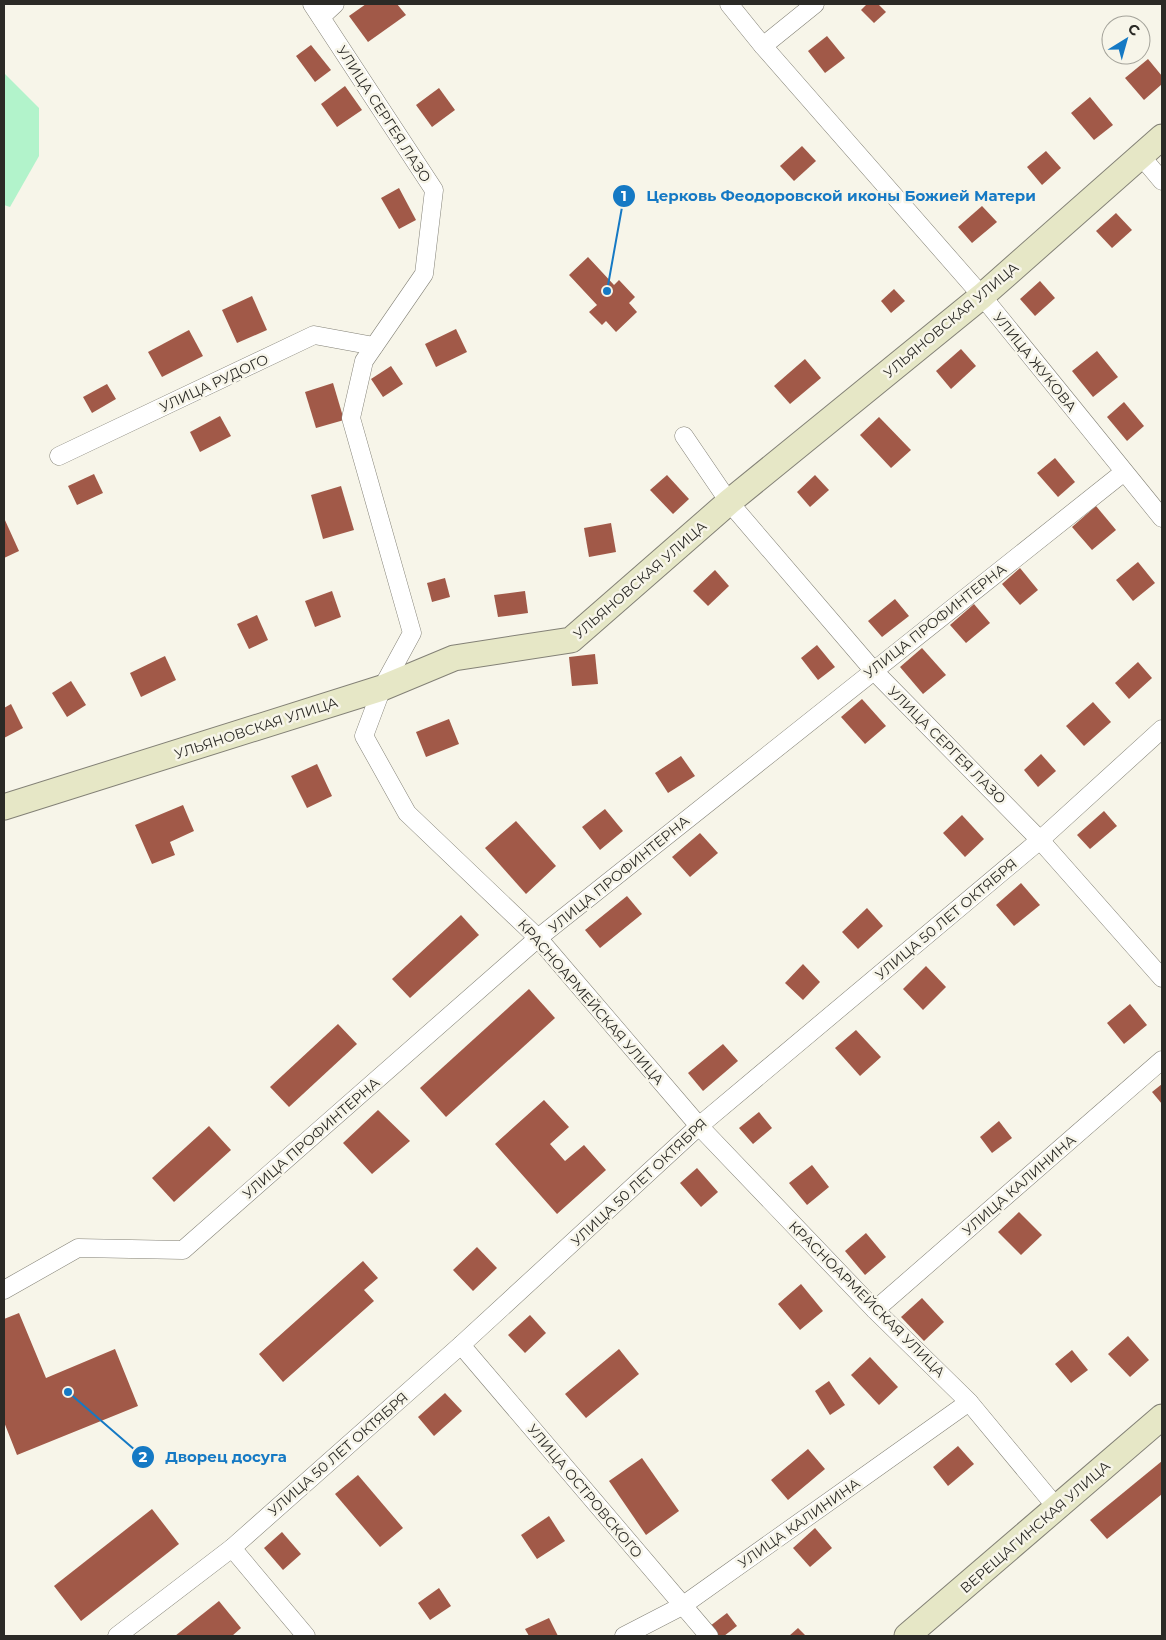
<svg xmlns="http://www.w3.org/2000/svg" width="1166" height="1640" font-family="Montserrat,sans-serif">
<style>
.green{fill:#b2f3cb}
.building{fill:#a15948}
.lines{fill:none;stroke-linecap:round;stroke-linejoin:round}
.street-casing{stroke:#838176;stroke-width:19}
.secondary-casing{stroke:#838176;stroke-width:27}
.street{stroke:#fff;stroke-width:18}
.secondary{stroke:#e6e7c6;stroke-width:25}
.labels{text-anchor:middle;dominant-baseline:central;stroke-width:5;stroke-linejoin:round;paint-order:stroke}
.street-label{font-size:14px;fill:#2b2a26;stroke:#f7f5e9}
.leader{fill:none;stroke:#1579c4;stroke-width:2}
.callout-dot{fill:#1579c4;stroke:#f7f5e9;stroke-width:2}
.mark-label{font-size:15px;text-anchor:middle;font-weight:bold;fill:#fff}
.callout-label{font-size:15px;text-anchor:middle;font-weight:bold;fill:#1579c4;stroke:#f7f5e9;stroke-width:5;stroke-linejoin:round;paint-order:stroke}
</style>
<rect width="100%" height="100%" fill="#f7f5e9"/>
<polygon class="green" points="4,73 39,108 39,156 10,207 4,205"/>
<g class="building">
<polygon points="366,4 397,4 406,15 368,42 349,16"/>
<polygon points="867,4 878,4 886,12 874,23 861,10"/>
<polygon points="827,36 845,58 825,73 808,51"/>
<polygon points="311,45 331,70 315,82 296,56"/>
<polygon points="1148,59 1162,76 1162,84 1144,100 1125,78"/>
<polygon points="345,86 362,110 337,127 321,104"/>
<polygon points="439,88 455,110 432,127 416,105"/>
<polygon points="1090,97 1113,125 1094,140 1071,113"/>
<polygon points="802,146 816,161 794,181 780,166"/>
<polygon points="1046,151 1061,168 1042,185 1027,167"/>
<polygon points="399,188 416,220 399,229 381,198"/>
<polygon points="982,206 997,222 972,243 958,227"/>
<polygon points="1116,213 1132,230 1112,248 1096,231"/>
<polygon points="588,257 614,285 619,280 635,297 629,303 637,312 616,332 606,321 602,325 589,312 597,305 569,275"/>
<polygon points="1040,281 1055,298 1035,316 1020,299"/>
<polygon points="894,289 905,301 891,313 881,301"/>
<polygon points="252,296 267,330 237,343 222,310"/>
<polygon points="456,329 467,352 436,367 425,344"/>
<polygon points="189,330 203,356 162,377 148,352"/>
<polygon points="961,349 976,366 951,389 936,371"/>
<polygon points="1097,351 1118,377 1093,397 1072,371"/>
<polygon points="805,359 821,378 790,404 774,386"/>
<polygon points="391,366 403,384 383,397 371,379"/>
<polygon points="333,383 344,420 316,428 305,392"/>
<polygon points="107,384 116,399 92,413 83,397"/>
<polygon points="1124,402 1144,426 1127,441 1107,417"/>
<polygon points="220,416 231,436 200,452 190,432"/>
<polygon points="879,417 911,450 891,468 860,435"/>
<polygon points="1055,458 1075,482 1058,497 1037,473"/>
<polygon points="94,474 103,493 77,505 68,486"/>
<polygon points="667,475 689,499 673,514 650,490"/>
<polygon points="815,475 829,490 810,507 797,492"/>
<polygon points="341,486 354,530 323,539 311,495"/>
<polygon points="1096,506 1116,530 1092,550 1072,527"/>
<polygon points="4,518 19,551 4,558"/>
<polygon points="611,523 616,552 589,557 584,528"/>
<polygon points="1138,562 1155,583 1133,601 1116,580"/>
<polygon points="1020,568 1038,590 1020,605 1002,584"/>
<polygon points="715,570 729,586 708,606 693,591"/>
<polygon points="445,578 450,597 432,602 427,583"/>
<polygon points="332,591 341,617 315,627 305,601"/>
<polygon points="525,591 528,613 498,617 494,595"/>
<polygon points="895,599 909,616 882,637 868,621"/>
<polygon points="974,604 990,623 966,643 950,625"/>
<polygon points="257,615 268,640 249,649 237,624"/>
<polygon points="817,645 835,667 818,680 801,658"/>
<polygon points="922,648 946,675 923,694 900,667"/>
<polygon points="595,654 598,684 572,686 569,657"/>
<polygon points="165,656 176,680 141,697 130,673"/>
<polygon points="1138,662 1152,678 1129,699 1115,683"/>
<polygon points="71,681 86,705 67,717 52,693"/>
<polygon points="862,699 886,726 865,744 841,717"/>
<polygon points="1093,702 1111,722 1084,746 1066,726"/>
<polygon points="11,704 23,728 4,738 4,708"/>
<polygon points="449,719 459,744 426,757 416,732"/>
<polygon points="1041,754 1056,771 1038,787 1024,770"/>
<polygon points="681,756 695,776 668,793 655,773"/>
<polygon points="317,764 332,796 307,808 291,776"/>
<polygon points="183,805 194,831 170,842 175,855 152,864 135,825"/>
<polygon points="605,809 623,831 600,850 582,827"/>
<polygon points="1104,811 1117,826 1090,849 1077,835"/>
<polygon points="962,815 984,839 965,857 943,833"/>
<polygon points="516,821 556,866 526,894 485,848"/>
<polygon points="700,833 718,853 690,877 672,857"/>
<polygon points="1021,883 1040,905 1014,926 996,905"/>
<polygon points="627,896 642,914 600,948 585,930"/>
<polygon points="867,908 883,926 858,949 842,932"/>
<polygon points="461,915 479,935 410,998 392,979"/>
<polygon points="803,964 820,982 803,1000 785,983"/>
<polygon points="926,966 946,987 923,1010 903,989"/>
<polygon points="529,989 555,1018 446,1117 420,1088"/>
<polygon points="1130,1004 1147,1025 1124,1044 1107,1023"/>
<polygon points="338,1024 357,1044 289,1107 270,1087"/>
<polygon points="856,1030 881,1057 860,1076 835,1048"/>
<polygon points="723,1044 738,1061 703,1091 688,1073"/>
<polygon points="1162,1084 1162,1104 1152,1092"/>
<polygon points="544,1100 569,1127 550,1144 565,1161 584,1145 606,1170 557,1214 495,1144"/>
<polygon points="378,1110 410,1141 372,1174 343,1143"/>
<polygon points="759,1112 772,1128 753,1144 739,1128"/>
<polygon points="999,1121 1012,1138 992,1153 980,1137"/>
<polygon points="209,1126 231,1150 174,1202 152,1178"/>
<polygon points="812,1165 829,1187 807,1205 789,1183"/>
<polygon points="697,1168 718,1192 701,1207 680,1183"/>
<polygon points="1019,1212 1042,1235 1021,1255 998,1232"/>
<polygon points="866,1233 886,1257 865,1275 845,1251"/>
<polygon points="477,1247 497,1268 473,1291 453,1270"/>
<polygon points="363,1261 378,1278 364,1290 374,1301 283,1382 259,1354"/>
<polygon points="801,1284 823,1311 800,1330 778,1304"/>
<polygon points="922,1298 944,1322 924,1341 901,1317"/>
<polygon points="19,1313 46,1378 115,1349 138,1406 17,1455 4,1422 4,1319"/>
<polygon points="530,1315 546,1333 525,1353 508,1335"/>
<polygon points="1128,1336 1149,1360 1130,1377 1108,1354"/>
<polygon points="619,1349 639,1374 586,1418 565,1394"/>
<polygon points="1072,1350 1088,1370 1071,1383 1055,1364"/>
<polygon points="870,1357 898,1387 879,1405 851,1375"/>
<polygon points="829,1381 845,1405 830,1415 815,1391"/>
<polygon points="445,1393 462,1411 434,1436 418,1417"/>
<polygon points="958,1446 974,1464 948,1486 933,1467"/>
<polygon points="808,1449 825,1469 788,1500 771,1480"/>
<polygon points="642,1458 679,1511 646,1535 609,1481"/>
<polygon points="1162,1461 1162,1494 1107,1539 1090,1520"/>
<polygon points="358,1475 403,1528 380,1547 335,1494"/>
<polygon points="152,1509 179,1544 81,1621 54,1586"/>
<polygon points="549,1516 565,1541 537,1559 521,1535"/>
<polygon points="815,1528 832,1548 810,1567 793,1548"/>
<polygon points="282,1532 301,1554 283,1570 264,1548"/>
<polygon points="439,1588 451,1606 430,1620 418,1603"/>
<polygon points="219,1601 241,1628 232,1636 175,1636"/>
<polygon points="727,1613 737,1626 724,1636 719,1636 710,1626"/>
<polygon points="549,1618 558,1636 529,1636 525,1629"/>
<polygon points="798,1628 806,1636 789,1636"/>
</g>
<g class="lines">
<defs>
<g id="street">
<polyline points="312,4 434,190 424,274 364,361 351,418 412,633 382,688 364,736 407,813 538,938 699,1126 875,1310 969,1402 1057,1508"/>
<polyline points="729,4 763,46 982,296 1162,518"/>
<polyline points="321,17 335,4"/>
<polyline points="763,46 815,4"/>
<polyline points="1141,156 1162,181"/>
<polyline points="684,436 729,502 873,670 1040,840 1162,978"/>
<polyline points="59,456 314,335 374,346"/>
<polyline points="4,1290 78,1248 183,1250 538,938 1124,472"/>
<polyline points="875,1310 1162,1060"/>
<polyline points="461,1345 709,1636"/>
<polyline points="232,1548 306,1636"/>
<polyline points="117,1636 232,1548 461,1345 699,1126 1040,840 1162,729"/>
<polyline points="624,1636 682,1606 969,1402"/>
</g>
<g id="secondary">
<polyline points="4,807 382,688 454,658 571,640 729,502 982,296 1162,137"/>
<polyline points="907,1636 1162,1417"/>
</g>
</defs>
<use href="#street" class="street-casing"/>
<use href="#secondary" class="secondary-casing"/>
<use href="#street" class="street"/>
<use href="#secondary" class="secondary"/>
</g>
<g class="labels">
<g class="street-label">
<text transform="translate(384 114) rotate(57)">УЛИЦА СЕРГЕЯ ЛАЗО</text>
<text transform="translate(951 320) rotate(-40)">УЛЬЯНОВСКАЯ УЛИЦА</text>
<text transform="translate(1035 362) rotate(51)">УЛИЦА ЖУКОВА</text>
<text transform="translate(214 383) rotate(-25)">УЛИЦА РУДОГО</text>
<text transform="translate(640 580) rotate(-41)">УЛЬЯНОВСКАЯ УЛИЦА</text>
<text transform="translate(935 621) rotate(-38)">УЛИЦА ПРОФИНТЕРНА</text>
<text transform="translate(256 728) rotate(-18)">УЛЬЯНОВСКАЯ УЛИЦА</text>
<text transform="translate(947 745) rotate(45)">УЛИЦА СЕРГЕЯ ЛАЗО</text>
<text transform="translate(619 874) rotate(-39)">УЛИЦА ПРОФИНТЕРНА</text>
<text transform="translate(946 919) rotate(-40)">УЛИЦА 50 ЛЕТ ОКТЯБРЯ</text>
<text transform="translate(591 1002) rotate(49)">КРАСНОАРМЕЙСКАЯ УЛИЦА</text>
<text transform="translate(311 1138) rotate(-41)">УЛИЦА ПРОФИНТЕРНА</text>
<text transform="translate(639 1182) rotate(-43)">УЛИЦА 50 ЛЕТ ОКТЯБРЯ</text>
<text transform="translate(1019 1185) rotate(-41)">УЛИЦА КАЛИНИНА</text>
<text transform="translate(867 1299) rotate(45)">КРАСНОАРМЕЙСКАЯ УЛИЦА</text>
<text transform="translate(338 1454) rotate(-41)">УЛИЦА 50 ЛЕТ ОКТЯБРЯ</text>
<text transform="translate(585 1491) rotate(50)">УЛИЦА ОСТРОВСКОГО</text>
<text transform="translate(799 1523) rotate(-35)">УЛИЦА КАЛИНИНА</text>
<text transform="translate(1035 1527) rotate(-41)">ВЕРЕЩАГИНСКАЯ УЛИЦА</text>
</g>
</g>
<path class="leader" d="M607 291L624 196M68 1392L143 1457"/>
<g class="callout-dot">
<circle cx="607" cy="291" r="5"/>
<circle cx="68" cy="1392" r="5"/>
<circle cx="624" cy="196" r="12"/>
<circle cx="143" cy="1457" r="12"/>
</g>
<g class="mark-label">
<text x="624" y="201">1</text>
<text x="143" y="1462">2</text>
</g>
<g class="callout-label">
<text x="841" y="201">Церковь Феодоровской иконы Божией Матери</text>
<text x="226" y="1462">Дворец досуга</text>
</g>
<rect width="1166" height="1640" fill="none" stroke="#2b2a26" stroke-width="10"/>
<g transform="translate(1126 40) rotate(37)"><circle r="24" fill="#f7f5e9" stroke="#a5a49b"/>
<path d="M0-4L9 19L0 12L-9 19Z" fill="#1579c4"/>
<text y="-8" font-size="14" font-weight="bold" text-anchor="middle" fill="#2b2a26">С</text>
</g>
</svg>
